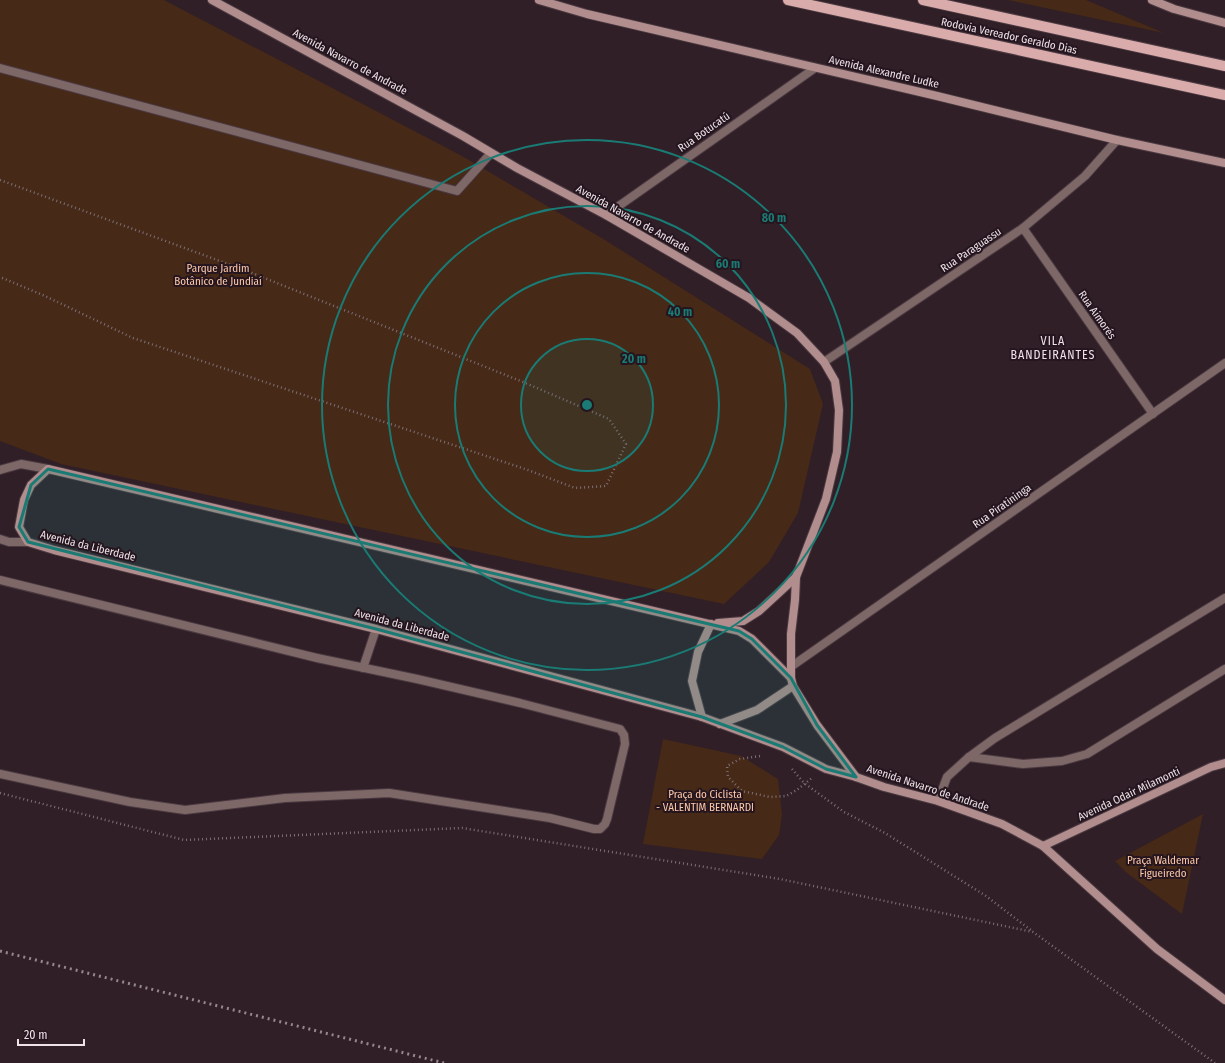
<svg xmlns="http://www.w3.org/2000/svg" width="1225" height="1063" font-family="'Fira Sans Condensed',sans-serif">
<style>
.green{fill:#462917}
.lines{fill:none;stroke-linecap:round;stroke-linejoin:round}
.lane-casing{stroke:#4b3a42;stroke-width:10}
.street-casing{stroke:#4b3a42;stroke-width:10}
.secondary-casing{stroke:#4b3a42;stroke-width:10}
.primary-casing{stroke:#4b3a42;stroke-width:12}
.path{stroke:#7e6f76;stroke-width:2.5;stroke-dasharray:1 3;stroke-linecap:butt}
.lane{stroke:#7e6867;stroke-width:8}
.street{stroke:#7e6867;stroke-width:8}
.secondary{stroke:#b18e8d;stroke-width:8}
.primary{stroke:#d9abaa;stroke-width:10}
.rail{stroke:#95878e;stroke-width:3;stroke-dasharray:2 4;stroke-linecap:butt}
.marked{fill:#1a7b74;fill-opacity:0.2;stroke:#1a7b74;stroke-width:3;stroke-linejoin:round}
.ring{fill:none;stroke:#1a7b74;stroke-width:2}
.labels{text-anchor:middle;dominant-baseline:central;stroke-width:4;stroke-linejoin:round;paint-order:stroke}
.street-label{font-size:11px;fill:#eee2e8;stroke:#25151e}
.park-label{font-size:11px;fill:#fec9a9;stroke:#25151e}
.neighbourhood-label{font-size:12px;letter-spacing:1px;fill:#eee2e8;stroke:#25151e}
.centre{fill:#1a7b74;stroke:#25151e;stroke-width:2}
.ring-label{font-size:12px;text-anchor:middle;font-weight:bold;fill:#1a7b74;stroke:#25151e;stroke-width:4;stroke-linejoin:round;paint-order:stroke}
</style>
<rect width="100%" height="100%" fill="#301f27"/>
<g class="green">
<polygon points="0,0 164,0 462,156 605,240 810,369 823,404 798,513 769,562 724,604 61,464 0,441"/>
<polygon points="1008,0 1086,0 1164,33"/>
<polygon points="663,739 741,756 778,779 782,815 779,835 762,859 643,844"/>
<polygon points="1203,814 1182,914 1127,873 1115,861"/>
</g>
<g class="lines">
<defs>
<g id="lane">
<polyline points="0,68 457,191 491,153"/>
<polyline points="0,470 21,464 48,469"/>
<polyline points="0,539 9,542 28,542"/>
<polyline points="0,580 317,658 417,679 520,703 620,729 624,735 625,744 607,819 605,824 600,829 594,829 550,818 389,793 285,798 185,810 130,802 0,774"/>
<polyline points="363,668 376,629"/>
<polyline points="969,757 1023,764 1062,761 1087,754 1225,669"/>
<polyline points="938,801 947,777 969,757 995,738 1225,598"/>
</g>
<g id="street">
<polyline points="606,215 815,68"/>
<polyline points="1023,228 1153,414"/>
<polyline points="824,362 1023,228 1085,176 1117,140"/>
<polyline points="792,666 1225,363"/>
</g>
<g id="secondary">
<polyline points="212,0 463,136 517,168 606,215 749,298 797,333 824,362 835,381 839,410 837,452 826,499 796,577 795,600 791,634 791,678 793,686 817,725 856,777"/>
<polyline points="539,0 587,14 937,96 1117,140 1225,163"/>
<polyline points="1152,0 1174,9 1225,23"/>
<polyline points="718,623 743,621 759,611 796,577"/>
<polyline points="791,678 752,639 739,631 214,508 48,469 31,485 24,500 19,527 28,542 54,550 376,629 702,717 783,747 826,769 856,777 884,787 938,801 1002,824 1043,846 1157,949 1225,1000"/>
<polyline points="702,717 692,681 698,652 711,624"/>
<polyline points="720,724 757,710 793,686"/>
<polyline points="1043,846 1211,767 1225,763"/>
</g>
<g id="primary">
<polyline points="788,0 1225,95"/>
<polyline points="923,0 1225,66"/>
</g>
</defs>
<use href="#lane" class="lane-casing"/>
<use href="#street" class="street-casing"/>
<use href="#secondary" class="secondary-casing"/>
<use href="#primary" class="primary-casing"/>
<g class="path">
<polyline points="0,180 247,271 523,382 609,419 626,444 606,486 575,488 528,470 133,338 45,296 0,277"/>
<polyline points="760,756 740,759 727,766 728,777 742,791 770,797 786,796 797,790 812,778"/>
<polyline points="792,769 804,783 844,812 885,833 986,896 1032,931"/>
<polyline points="0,793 184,840 462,828 780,879 1033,932 1215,1063"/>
</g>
<use href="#lane" class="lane"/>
<use href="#street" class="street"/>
<use href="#secondary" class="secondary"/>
<use href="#primary" class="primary"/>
<polyline class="rail" points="0,951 444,1063"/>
</g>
<path class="marked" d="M48,469l691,162 13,8 39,39 26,47 39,52 -30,-8 -43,-22 -81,-30 -326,-88 -348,-87 -9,-15 12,-42z"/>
<circle cx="587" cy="405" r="66" fill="#1a7b74" fill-opacity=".12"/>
<g class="ring">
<circle cx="587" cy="405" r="66"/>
<circle cx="587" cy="405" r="132"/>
<circle cx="587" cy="405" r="199"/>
<circle cx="587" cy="405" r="265"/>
</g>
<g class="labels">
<g class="street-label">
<text transform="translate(1009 36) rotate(12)">Rodovia Vereador Geraldo Dias</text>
<text transform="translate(350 62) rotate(28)">Avenida Navarro de Andrade</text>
<text transform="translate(884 72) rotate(13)">Avenida Alexandre Ludke</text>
<text transform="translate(704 132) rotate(-35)">Rua Botucatú</text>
<text transform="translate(633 219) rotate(29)">Avenida Navarro de Andrade</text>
<text transform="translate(971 250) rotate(-34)">Rua Paraguassu</text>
<text transform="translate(1097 315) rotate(55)">Rua Aimorés</text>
<text transform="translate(1002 506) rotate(-35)">Rua Piratininga</text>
<text transform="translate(88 546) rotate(14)">Avenida da Liberdade</text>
<text transform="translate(402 625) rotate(15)">Avenida da Liberdade</text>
<text transform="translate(928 788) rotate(18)">Avenida Navarro de Andrade</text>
<text transform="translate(1129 794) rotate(-25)">Avenida Odair Milamonti</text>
</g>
<g class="park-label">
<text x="218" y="268">Parque Jardim<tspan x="218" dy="13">Botânico de Jundiaí</tspan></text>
<text x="705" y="794">Praça do Ciclista<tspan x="705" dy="13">- VALENTIM BERNARDI</tspan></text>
<text x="1163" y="860">Praça Waldemar<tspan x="1163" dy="13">Figueiredo</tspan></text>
</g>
<g class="neighbourhood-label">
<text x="1053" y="341">VILA<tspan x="1053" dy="14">BANDEIRANTES</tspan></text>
</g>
</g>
<circle cx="587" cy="405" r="6" class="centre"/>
<g class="ring-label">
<text x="774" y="222">80 m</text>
<text x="728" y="268">60 m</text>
<text x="680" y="316">40 m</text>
<text x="634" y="363">20 m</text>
</g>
<path d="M18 1039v6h66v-6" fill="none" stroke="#eee2e8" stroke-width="2"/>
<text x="24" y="1039" font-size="12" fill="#eee2e8" stroke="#25151e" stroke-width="3" paint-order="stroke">20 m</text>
</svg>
